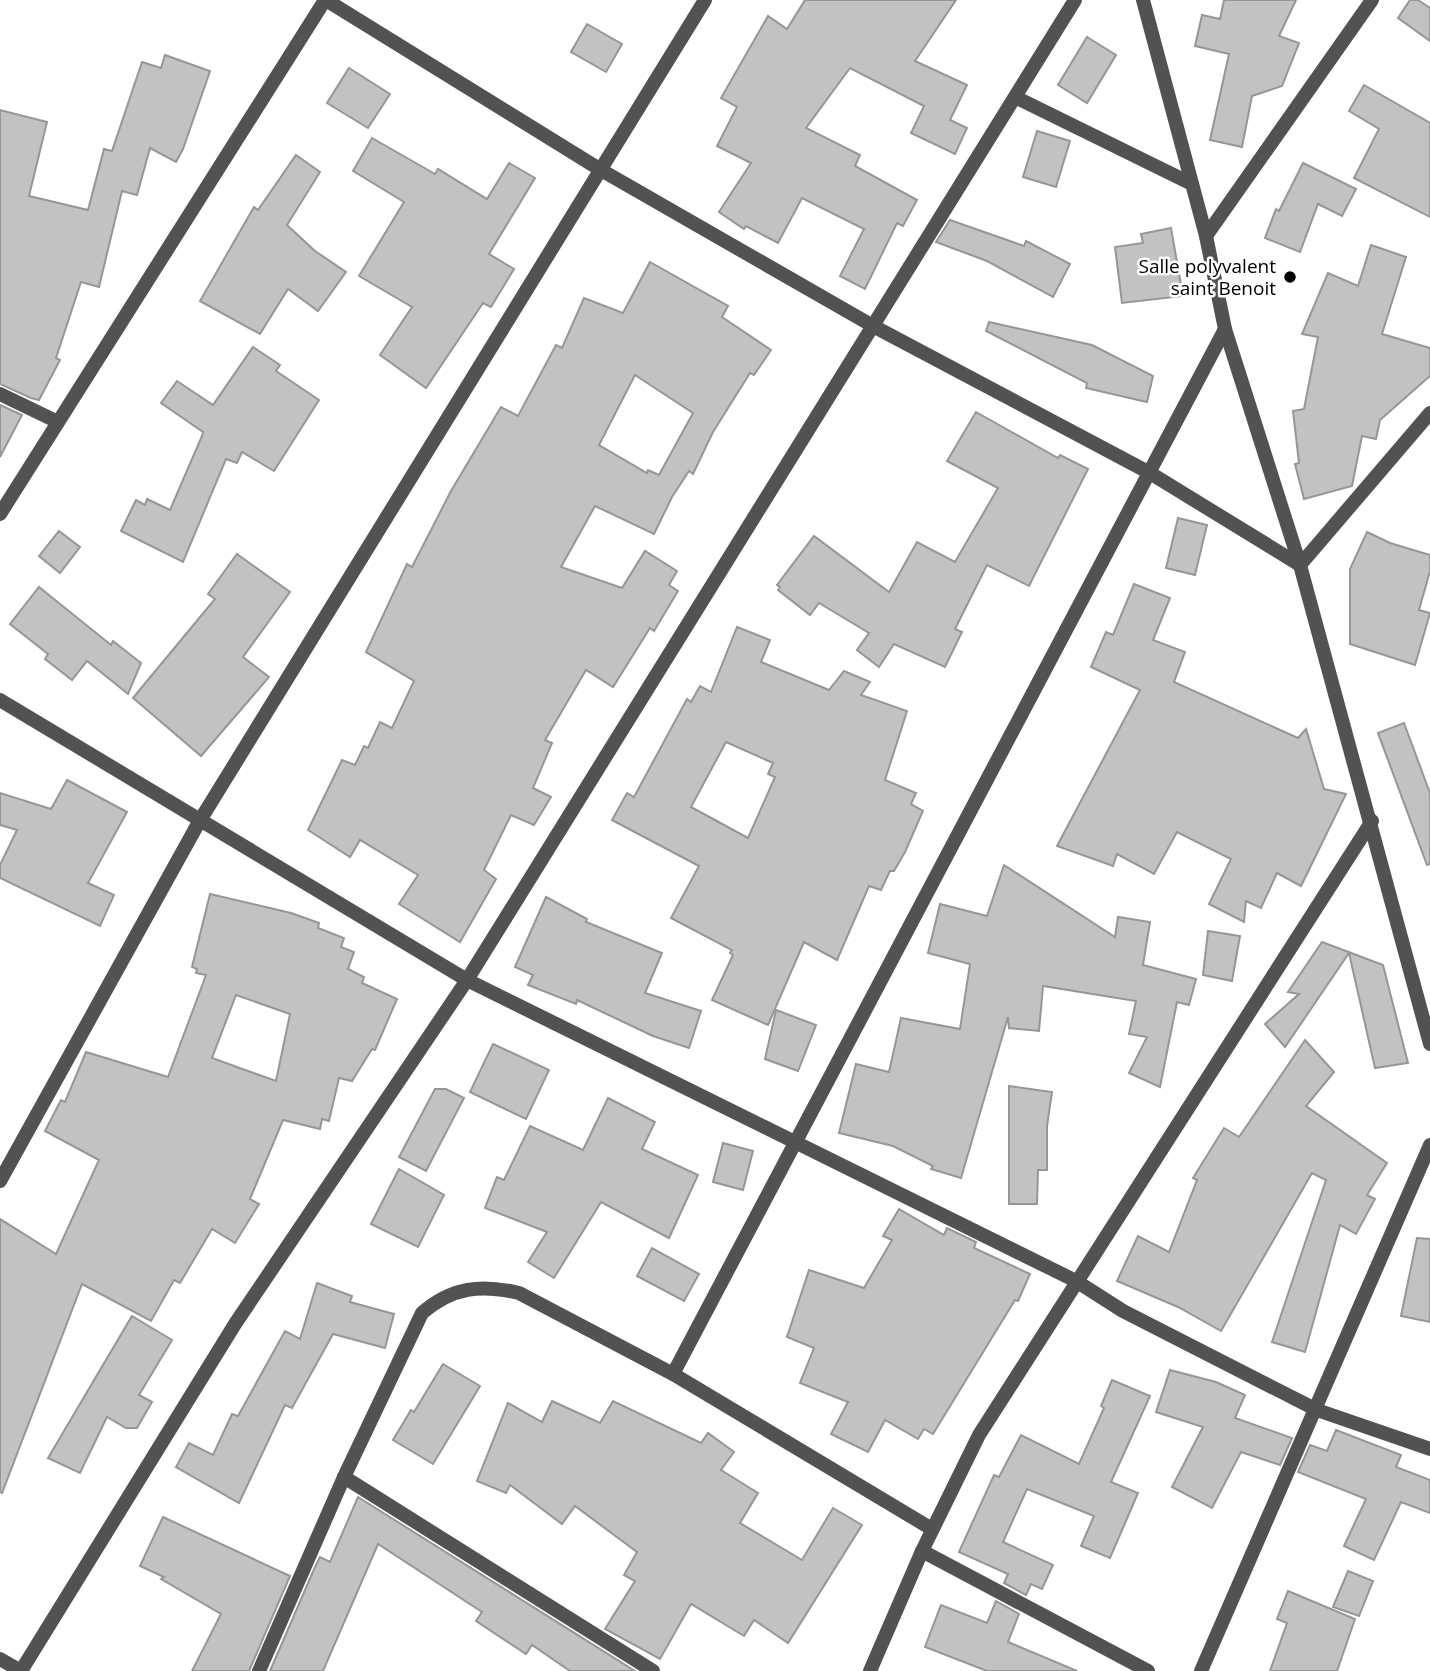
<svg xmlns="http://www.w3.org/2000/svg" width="1430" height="1671" font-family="'Open Sans',sans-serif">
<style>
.building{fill:#c2c2c2;stroke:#969696;stroke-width:2;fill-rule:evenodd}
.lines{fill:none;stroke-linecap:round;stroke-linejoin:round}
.lane{stroke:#525252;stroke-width:14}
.street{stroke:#525252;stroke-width:14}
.poi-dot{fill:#000;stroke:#fff;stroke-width:2.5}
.labels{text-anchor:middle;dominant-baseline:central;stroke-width:5;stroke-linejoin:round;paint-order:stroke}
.poi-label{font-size:19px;fill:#000;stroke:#fff;text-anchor:end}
</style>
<rect width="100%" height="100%" fill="#fff"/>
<g class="building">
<polygon points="805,0 956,0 915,61 967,85 950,120 967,128 955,154 911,133 924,106 850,68 806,128 860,155 855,166 917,200 903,226 897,223 865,289 840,276 864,229 802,198 778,243 746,226 744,229 719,212 751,163 717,146 737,107 721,98 768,16 787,29"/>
<polygon points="1224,0 1296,0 1279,36 1299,43 1282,86 1252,96 1242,147 1210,140 1229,54 1195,46 1202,15 1220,19"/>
<polygon points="1410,0 1418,0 1430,8 1430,41 1398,18"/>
<polygon points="587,24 622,44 606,72 571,52"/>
<polygon points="1087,37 1116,55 1087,103 1058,85"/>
<polygon points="165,55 210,71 183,149 176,162 150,148 137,195 122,191 99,287 81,282 56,358 60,360 39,400 31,398 0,384 0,110 47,122 29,196 88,210 104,149 112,151 142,62 161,68"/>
<polygon points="349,68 390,94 368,128 327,103"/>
<polygon points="1364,85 1430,123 1430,217 1354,178 1379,129 1349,111"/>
<polygon points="1037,131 1070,141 1056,187 1023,177"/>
<polygon points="372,138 435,174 438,169 487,199 509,163 535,178 489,254 514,269 491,307 483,303 426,388 380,355 412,307 359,276 404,202 353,171"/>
<polygon points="296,155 320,172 287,225 315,251 346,272 318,311 288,289 260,334 200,301 254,207 258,210"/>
<polygon points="1303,163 1356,189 1342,216 1318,204 1300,252 1265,238 1276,209 1279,211"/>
<polygon points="950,220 1024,246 1026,241 1070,264 1053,297 987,261 936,242"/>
<polygon points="1171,228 1183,296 1122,303 1115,247 1143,243 1141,234"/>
<polygon points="1371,245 1406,257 1382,334 1430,348 1430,376 1380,420 1376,439 1362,436 1352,486 1304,499 1295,464 1299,463 1293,411 1304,409 1318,337 1302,334 1328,273 1358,286"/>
<path d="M650,262l78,44 -6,11 49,33 -17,25 -4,-2 -37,59 -20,42 -4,-3 -17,26 -18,37 -59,-28 -34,61 61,21 23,-37 32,20 -8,14 9,6 -24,40 -4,-3 -37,59 -27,-17 -41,70 7,3 -19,45 18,9 -17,28 -23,-10 -27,55 12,9 -36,63 -61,-38 19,-29 -58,-35 -10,17 -42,-27 34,-70 13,5 9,-19 4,2 12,-26 12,6 22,-47 -48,-29 41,-88 5,3 39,-76 50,-84 17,9 38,-71 6,3 22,-50 39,15zM635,375l58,38 -34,62 -11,-5 -1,3 -48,-28z"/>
<polygon points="989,322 1092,345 1153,376 1147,402 1086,388 1087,383 986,331"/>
<polygon points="253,347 280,365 276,371 319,400 274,471 242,452 237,463 226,459 183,562 121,531 136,500 145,505 147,499 170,510 202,436 203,432 161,403 177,381 213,405"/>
<polygon points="0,405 22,415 0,457"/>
<polygon points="976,412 1058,458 1060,455 1088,469 1029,586 987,565 955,629 962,632 945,667 894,644 879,667 857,650 869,633 819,603 810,615 778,590 780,587 777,585 814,536 889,592 917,542 955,562 998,488 947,461"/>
<polygon points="1178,518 1207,525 1195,575 1166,568"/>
<polygon points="59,531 80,547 60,573 39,556"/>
<polygon points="1367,532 1390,543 1430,555 1430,571 1419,610 1430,613 1415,665 1350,644 1350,569"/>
<polygon points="237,554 290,592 243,657 269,677 201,756 133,698 215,599 208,594"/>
<polygon points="1134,584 1170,598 1153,640 1185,652 1174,682 1298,738 1306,729 1324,789 1346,794 1301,886 1277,873 1261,908 1246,901 1244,922 1209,904 1231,859 1177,832 1154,874 1117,854 1113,866 1057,846 1140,690 1091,667 1106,632 1113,635"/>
<polygon points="39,587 111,645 113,641 141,663 128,694 87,661 72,680 45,659 48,654 10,624"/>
<path d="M737,627l33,13 -9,22 68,28 15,-19 26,11 -9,13 46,16 -22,69 31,13 -5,11 12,7 -18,41 -11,19h-4l-9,19 -12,-4 -32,74 -33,-18 -36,83 -56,-25 21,-45 -3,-2 2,-3 -61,-32 28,-52 -87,-46 15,-27 7,4 53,-98 4,3 9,-16 11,6zM726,742l47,21 -5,11 7,3 -27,61 -57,-31z"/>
<polygon points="1404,723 1430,793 1430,864 1427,865 1378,733"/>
<polygon points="67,780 127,812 88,883 114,895 100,926 0,878 0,865 17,830 0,825 0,793 51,809"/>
<polygon points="1004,865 1115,937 1118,917 1150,922 1143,965 1196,979 1189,1005 1177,1002 1160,1087 1129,1073 1147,1037 1129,1034 1136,1001 1043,986 1039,1031 1009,1028 1008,1017 961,1178 931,1169 933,1166 893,1146 839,1133 856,1064 889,1072 901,1018 960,1029 970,964 928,953 940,904 987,916"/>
<path d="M210,894l81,19 28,10 -1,5 26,10 -3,9 13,5 -6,17 16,8 -2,6 35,16 -22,51 -3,-1 -20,32 -13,-3 -10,43 -7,-2 -2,10 -37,-9 -33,79 9,5 -24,39 -23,-14 -32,54 -6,-3 -23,41 -69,-37 -80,209 -2,-1v-273l56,35 43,-94 -54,-29 16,-31 4,2 21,-50 82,25 38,-102 -10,-2 1,-4 -5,-2zM236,995l54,19 -14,67 -64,-23z"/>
<polygon points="546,897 587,919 586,922 662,953 645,993 701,1011 689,1048 653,1036 577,1000 576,1004 528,985 533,975 515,967"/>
<polygon points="1208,931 1240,936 1232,981 1203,975"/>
<polygon points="1322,942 1383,965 1408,1063 1375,1068 1349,953 1285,1047 1265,1024 1299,994 1288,992"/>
<polygon points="776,1010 816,1025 798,1071 765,1059"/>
<polygon points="1305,1040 1334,1072 1306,1106 1387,1163 1367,1195 1375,1199 1356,1234 1340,1225 1305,1352 1272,1342 1326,1180 1312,1173 1221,1331 1178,1307 1117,1281 1138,1236 1169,1252 1197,1180 1193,1178 1224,1128 1239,1137"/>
<polygon points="493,1044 549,1070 526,1119 470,1092"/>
<polygon points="1009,1086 1052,1092 1047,1126 1047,1170 1038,1170 1037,1204 1009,1204"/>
<polygon points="435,1089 446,1089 464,1098 426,1171 399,1157"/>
<polygon points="608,1098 655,1122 642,1149 698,1175 669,1238 601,1202 554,1278 528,1262 547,1232 485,1208 497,1177 504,1180 530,1126 583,1150"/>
<polygon points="723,1143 753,1151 743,1190 713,1182"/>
<polygon points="399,1169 444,1195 418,1247 371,1224"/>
<polygon points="899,1209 944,1235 947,1228 976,1242 974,1248 1030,1274 1018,1301 1015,1300 933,1434 924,1429 918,1439 885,1420 868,1452 831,1434 848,1402 800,1383 814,1348 787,1337 809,1270 864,1288 892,1240 883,1236"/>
<polygon points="1417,1238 1430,1239 1430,1322 1401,1316"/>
<polygon points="652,1248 699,1274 684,1301 637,1276"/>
<polygon points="317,1283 352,1296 350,1302 394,1314 385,1348 333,1334 292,1408 285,1405 239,1503 176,1467 189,1443 213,1455 232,1414 238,1416 285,1331 300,1339"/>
<polygon points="132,1316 172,1340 139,1395 152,1402 137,1428 126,1428 107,1417 80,1473 48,1458"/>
<polygon points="443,1364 480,1386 433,1464 393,1440 411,1410 414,1412"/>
<polygon points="1170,1370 1216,1382 1245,1395 1235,1418 1292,1438 1280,1465 1241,1452 1212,1508 1172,1487 1203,1427 1156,1412"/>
<polygon points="1112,1380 1150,1396 1111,1482 1138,1493 1110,1558 1081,1546 1094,1516 1027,1489 1003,1542 1053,1565 1042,1589 1031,1584 1026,1595 1004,1583 1008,1574 959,1552 994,1475 999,1477 1021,1435 1079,1464 1104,1408 1101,1406"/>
<polygon points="552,1401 600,1423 613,1401 701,1443 708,1433 734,1452 721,1470 758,1493 740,1523 802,1560 833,1508 862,1525 788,1643 754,1620 744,1636 691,1604 660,1659 605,1629 635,1581 624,1575 637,1552 575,1506 562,1524 510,1485 506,1493 477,1481 508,1403 542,1422"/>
<polygon points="1336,1430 1401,1455 1396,1467 1430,1480 1430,1513 1401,1502 1374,1560 1344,1546 1366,1499 1298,1472 1310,1445 1327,1451"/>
<polygon points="358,1497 635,1671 570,1671 532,1645 526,1654 476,1621 482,1612 378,1544 323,1671 270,1671 315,1567 320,1557 330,1562"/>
<polygon points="163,1517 290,1576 249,1671 192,1671 221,1614 161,1579 164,1577 140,1566"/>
<polygon points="1348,1571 1373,1581 1359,1616 1333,1607"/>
<polygon points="1288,1591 1355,1619 1337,1671 1270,1671 1287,1623 1277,1619"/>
<polygon points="996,1601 1019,1614 1008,1642 1077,1671 987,1671 925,1647 941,1605 987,1623"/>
</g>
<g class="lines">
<polyline class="lane" points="344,1477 653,1671"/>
<g class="street">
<polyline points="326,0 601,170 873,326 1150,473 1300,565 1430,413"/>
<polyline points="1143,0 1206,236 1225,329 1300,565 1430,1044"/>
<polyline points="1015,97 1192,184"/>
<polyline points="1206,236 1372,0"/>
<polyline points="0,394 58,422"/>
<polyline points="0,514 325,0"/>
<polyline points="0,700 467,980 1076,1281 1123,1311 1317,1410 1430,1449"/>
<polyline points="0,1181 199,822 705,0"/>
<polyline points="673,1374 1225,329"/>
<polyline points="922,1551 1148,1671"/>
<polyline points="0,1659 21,1671 235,1324 467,980 1075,0"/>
<path d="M259,1671l85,-194 78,-164c30,-26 59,-29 97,-20l154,81 259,155"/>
<polyline points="870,1671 922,1551 979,1435 1372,821"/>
<polyline points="1201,1671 1430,1145"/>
</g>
</g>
<circle class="poi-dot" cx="1290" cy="277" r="7"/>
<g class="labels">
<g class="poi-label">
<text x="1276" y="266">Salle polyvalent<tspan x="1276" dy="22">saint Benoit</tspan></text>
</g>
</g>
</svg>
